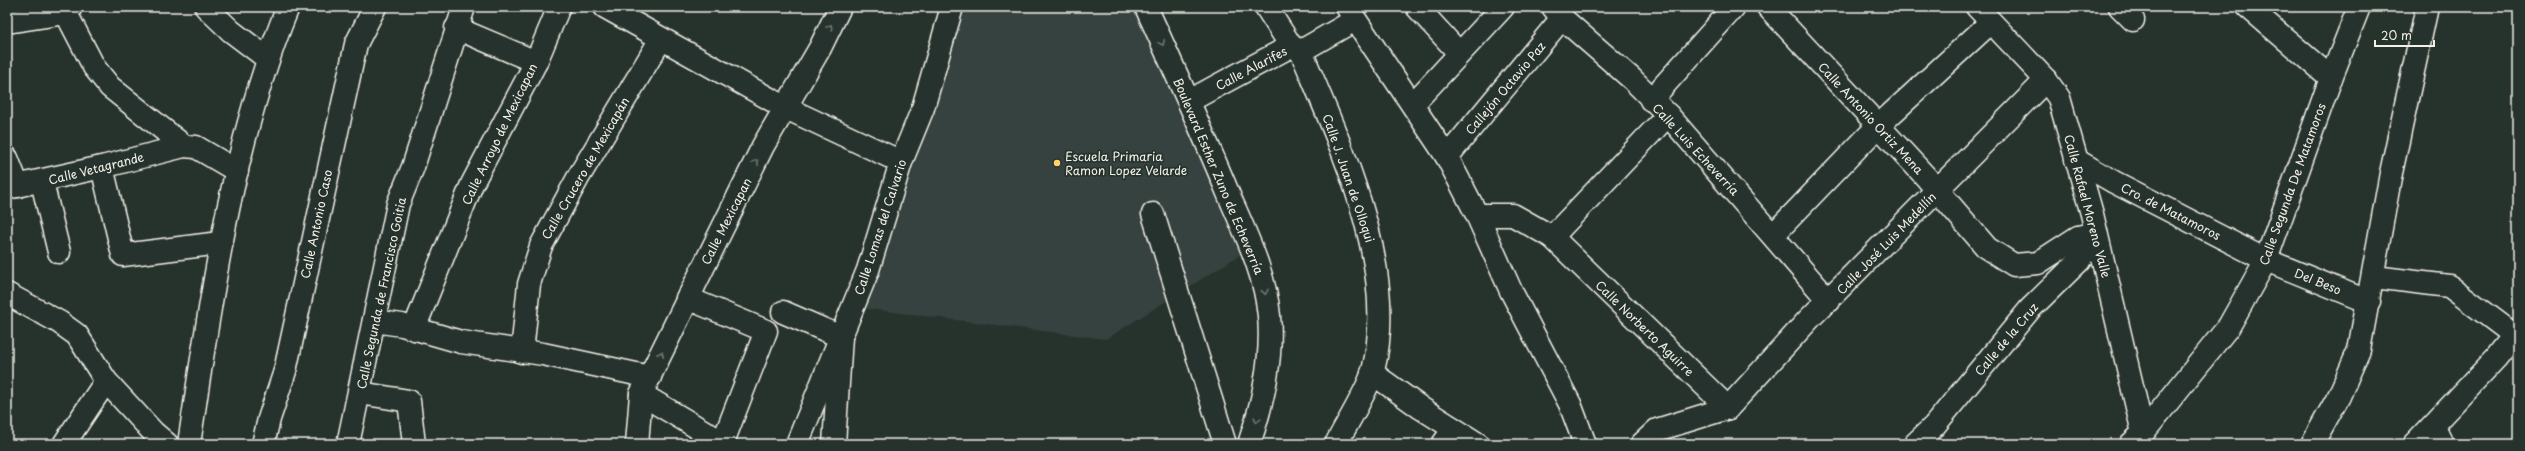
<svg xmlns="http://www.w3.org/2000/svg" width="2525" height="451" font-family="'Playpen Sans',sans-serif">
<style>
.built{fill:#344241}
.lines{fill:none;stroke-linecap:round;stroke-linejoin:round}
.minor-casing{stroke:#f4f1e8;stroke-width:25}
.minor{stroke:#26332d;stroke-width:22}
.oneway{stroke:#6e766e}
.poi-dot{fill:#ffd166;stroke:#26332d;stroke-width:1.5}
.labels{text-anchor:middle;dominant-baseline:central;stroke-width:3.5;stroke-linejoin:round;paint-order:stroke}
.street-label{font-size:12px;fill:#f4f1e8;stroke:#26332d}
.poi-label{font-size:12px;fill:#f4f1e8;stroke:#26332d;text-anchor:start}
</style>
<rect width="100%" height="100%" fill="#26332d"/>
<filter id="ink" filterUnits="userSpaceOnUse"><feTurbulence type="fractalNoise" baseFrequency=".025" numOctaves="2"/><feDisplacementMap in="SourceGraphic" scale="8" xChannelSelector="R" yChannelSelector="G"/><feConvolveMatrix kernelMatrix="1 2 1 2 8 2 1 2 1" color-interpolation-filters="sRGB"/></filter>
<g filter="url(#ink)">
<polygon class="built" points="951,7 1146,7 1251,248 1106,339 853,307"/>
<g class="lines">
<defs>
<g id="minor">
<polyline points="206,7 231,31 268,59"/>
<polyline points="605,7 786,108 901,162"/>
<path d="M1146,7c28,62 56,123 82,186 17,40 37,79 41,123 4,44 -6,87 -20,128"/>
<polyline points="1266,7 1291,46"/>
<polyline points="1347,7 1447,157 1477,215 1511,291 1570,404 1585,444"/>
<polyline points="1417,7 1459,53"/>
<polyline points="1553,7 1562,18 1632,79 1668,115 1829,301"/>
<polyline points="1768,7 1926,177 1987,248 2014,265 2038,263 2078,237 2096,233"/>
<polyline points="1977,7 2046,80 2059,98 2092,214 2143,433"/>
<polyline points="2120,7 2133,20"/>
<polyline points="2248,7 2331,78"/>
<polyline points="66,13 94,67 110,87 184,146 196,147 237,171"/>
<polyline points="7,22 66,13 71,7"/>
<polyline points="456,28 536,62"/>
<path d="M1301,51c40,96 98,216 72,320 -5,19 -27,54 -37,73"/>
<polyline points="1301,51 1355,20"/>
<polyline points="1651,100 1734,7"/>
<polyline points="1189,101 1291,46 1301,51"/>
<polyline points="1413,104 1503,7"/>
<polyline points="1447,157 1562,18"/>
<polyline points="7,158 18,186"/>
<polyline points="2076,160 2114,182 2266,260 2369,302"/>
<polyline points="102,167 123,255 220,243"/>
<polyline points="42,182 59,252"/>
<polyline points="7,188 102,167 184,146"/>
<polyline points="1153,214 1225,444"/>
<polyline points="1477,215 1513,215 1552,237 1728,408"/>
<polyline points="1773,235 1878,126 1990,23"/>
<polyline points="1552,237 1668,115"/>
<polyline points="2374,277 2449,286 2514,335"/>
<polyline points="7,294 59,322 77,335 106,381 153,432 167,444"/>
<polyline points="687,298 766,331 723,442"/>
<polyline points="783,312 841,337 834,444"/>
<polyline points="374,321 402,325 461,342 543,354 650,377"/>
<polyline points="414,329 472,184 536,62 559,7"/>
<polyline points="522,352 529,284 541,246 579,176 661,39"/>
<polyline points="1372,373 1421,408 1478,444"/>
<polyline points="360,393 409,401 414,444"/>
<polyline points="641,394 725,444"/>
<polyline points="1728,408 1810,318 2046,80"/>
<polyline points="2433,425 2442,444"/>
<polyline points="64,444 106,381"/>
<path d="M189,444c22,-146 42,-299 99,-437"/>
<polyline points="263,444 269,419 285,371 356,44 375,7"/>
<polyline points="348,444 398,204 413,167 464,7"/>
<polyline points="637,444 641,394 763,146 820,48 840,7"/>
<polyline points="797,444 868,270 901,162 923,108 952,7"/>
<polyline points="1443,444 1454,429"/>
<polyline points="1642,444 1657,430 1728,408"/>
<polyline points="1915,444 1934,426 2030,309 2079,261 2096,233"/>
<polyline points="2131,444 2143,433 2229,326 2266,260 2331,78 2359,7"/>
<polyline points="2312,444 2339,396 2359,350 2391,173 2427,7"/>
<polyline points="2415,444 2496,358 2518,330"/>
</g>
</defs>
<use href="#minor" class="minor-casing"/>
<use href="#minor" class="minor"/>
</g>
<defs><path id="oneway-chevron" d="M-2-3.5L2.5 0L-2 3.5" fill="none" stroke-width="1.6" stroke-linecap="round" stroke-linejoin="round"/></defs>
<g class="oneway">
<use href="#oneway-chevron" transform="translate(830 27) rotate(-64)"/>
<use href="#oneway-chevron" transform="translate(1162 43) rotate(66)"/>
<use href="#oneway-chevron" transform="translate(756 162) rotate(-63)"/>
<use href="#oneway-chevron" transform="translate(1265 292) rotate(80)"/>
<use href="#oneway-chevron" transform="translate(661 354) rotate(-65)"/>
<use href="#oneway-chevron" transform="translate(1257 420) rotate(105)"/>
</g>
</g>
<circle class="poi-dot" cx="1057" cy="163" r="4"/>
<g class="labels">
<g class="street-label">
<text transform="translate(1251 68) rotate(-28)">Calle Alarifes</text>
<text transform="translate(1505 88) rotate(-50)">Callejón Octavio Paz</text>
<text transform="translate(1871 118) rotate(47)">Calle Antonio Ortiz Mena</text>
<text transform="translate(499 134) rotate(-64)">Calle Arroyo de Mexicapan</text>
<text transform="translate(1696 149) rotate(47)">Calle Luis Echeverría</text>
<text transform="translate(96 168) rotate(-14)">Calle Vetagrande</text>
<text transform="translate(585 168) rotate(-60)">Calle Crucero de Mexicapán</text>
<text transform="translate(1219 176) rotate(67)">Boulevard Esther Zuno de Echeverría</text>
<text transform="translate(1349 178) rotate(71)">Calle J. Juan de Olloqui</text>
<text transform="translate(2292 184) rotate(-70)">Calle Segunda De Matamoros</text>
<text transform="translate(2088 206) rotate(75)">Calle Rafael Moreno Valle</text>
<text transform="translate(2171 211) rotate(27)">Cro. de Matamoros</text>
<text transform="translate(726 221) rotate(-63)">Calle Mexicapan</text>
<text transform="translate(316 224) rotate(-78)">Calle Antonio Caso</text>
<text transform="translate(880 227) rotate(-72)">Calle Lomas del Calvario</text>
<text transform="translate(1886 243) rotate(-46)">Calle José Luis Medellín</text>
<text transform="translate(2318 281) rotate(22)">Del Beso</text>
<text transform="translate(381 293) rotate(-78)">Calle Segunda de Francisco Goitia</text>
<text transform="translate(1645 328) rotate(44)">Calle Norberto Aguirre</text>
<text transform="translate(2006 339) rotate(-50)">Calle de la Cruz</text>
</g>
<g class="poi-label">
<text x="1065" y="156">Escuela Primaria<tspan x="1065" dy="14">Ramon Lopez Velarde</tspan></text>
</g>
</g>
<rect width="2525" height="451" fill="none" stroke="#26332d" stroke-width="24"/>
<rect x="12" y="12" width="2501" height="427" fill="none" stroke="#f4f1e8" stroke-width="1.5" filter="url(#ink)"/>
<path d="M2375 40v6h59v-6" fill="none" stroke="#f4f1e8" stroke-width="2"/>
<text x="2381" y="40" font-size="12" fill="#f4f1e8" stroke="#26332d" stroke-width="3" paint-order="stroke">20 m</text>
</svg>
